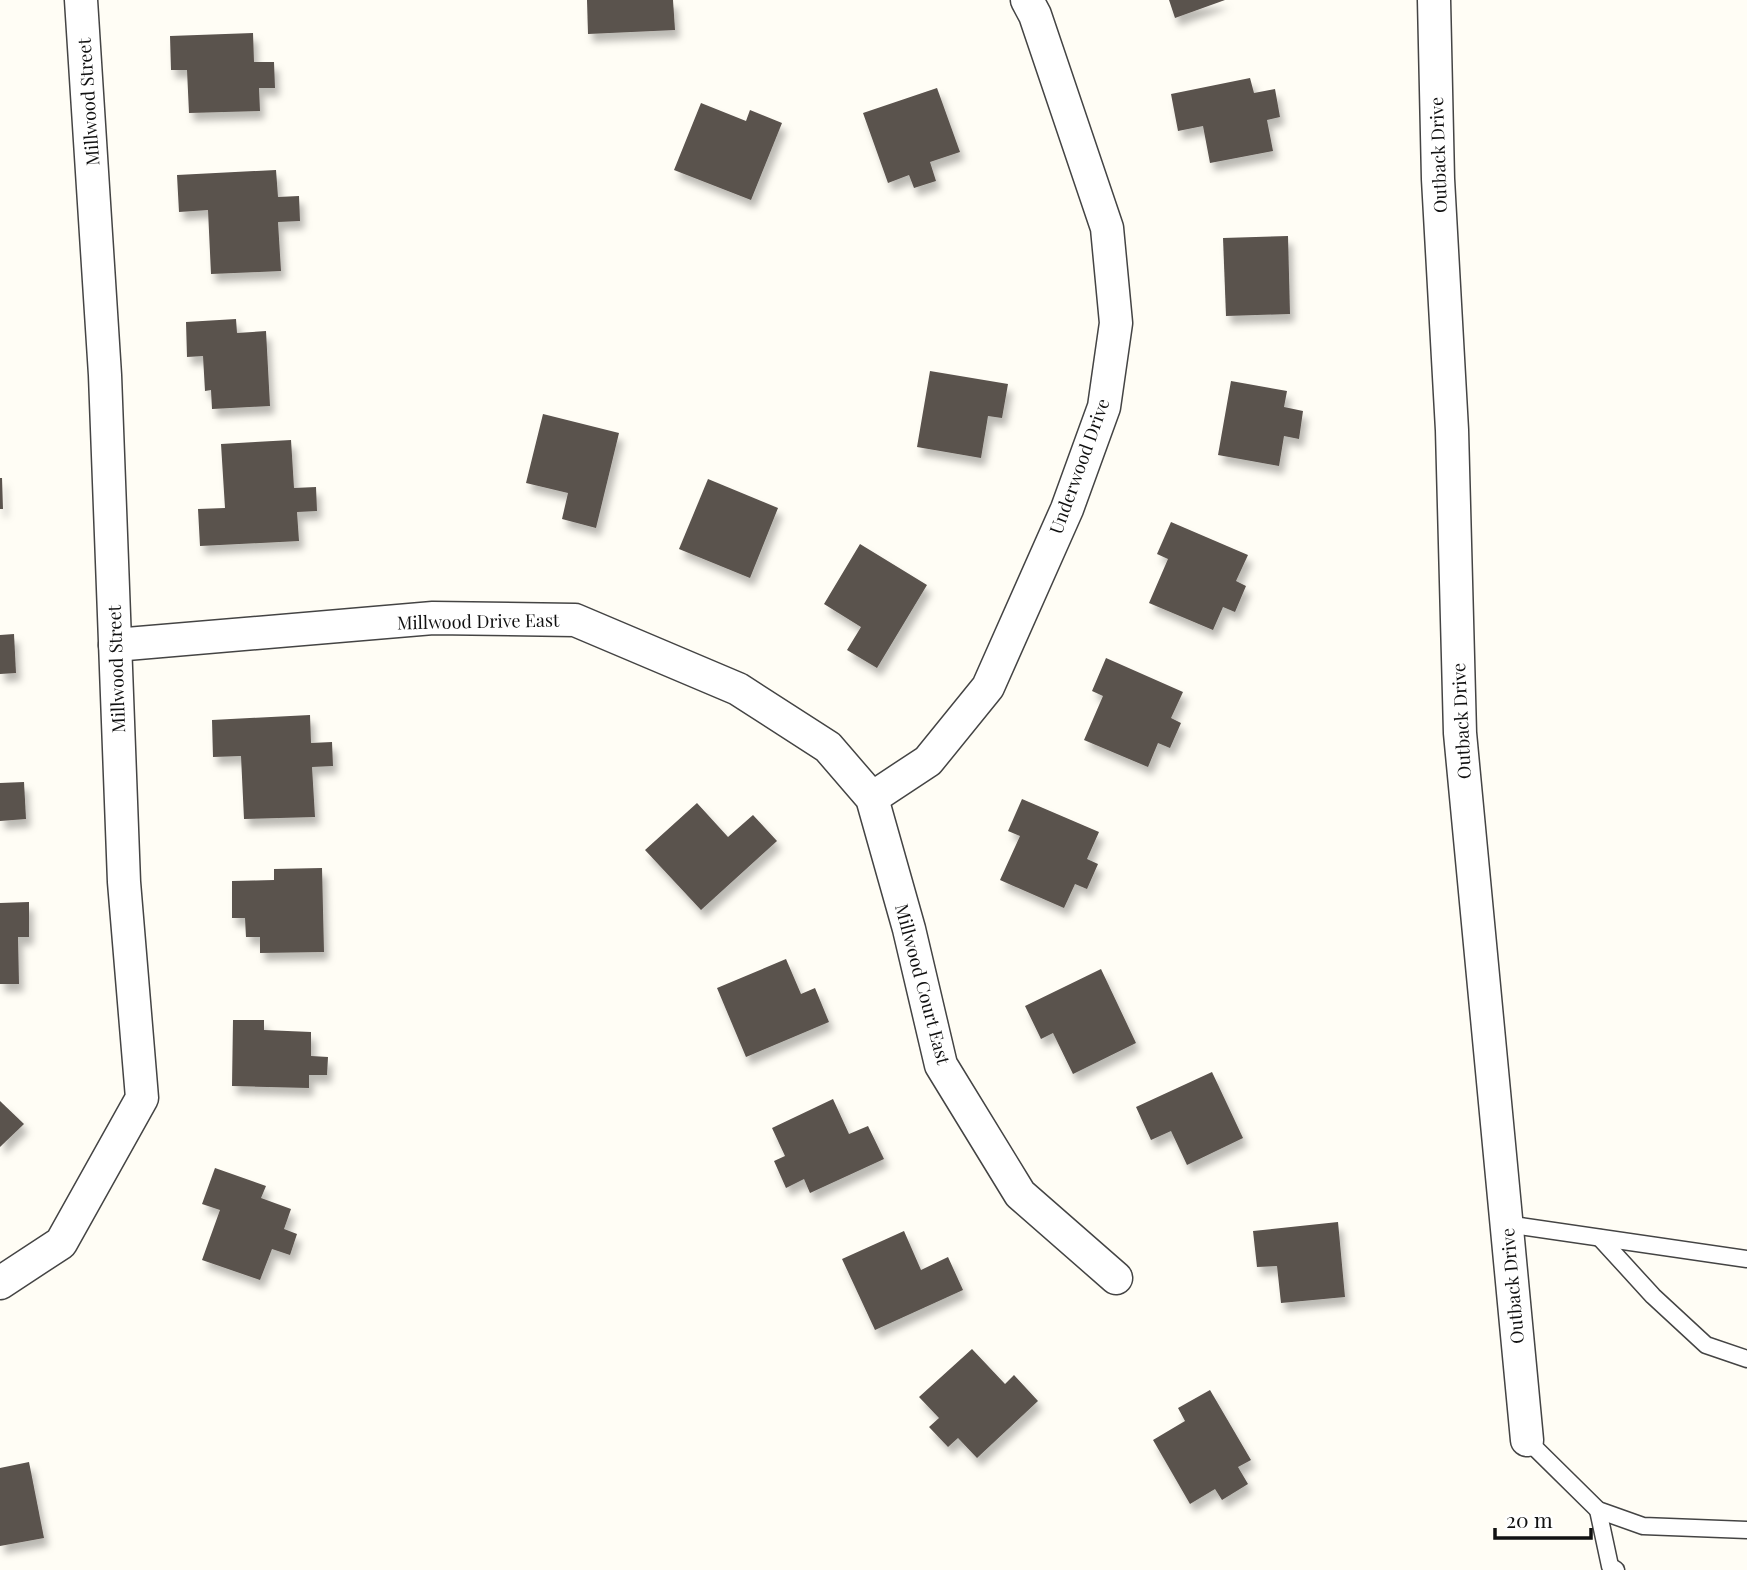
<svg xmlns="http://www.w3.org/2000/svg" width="1747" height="1570" font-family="'Playfair Display',serif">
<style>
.building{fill:#5a524d;filter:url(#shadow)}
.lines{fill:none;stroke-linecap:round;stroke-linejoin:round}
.service-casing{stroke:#444;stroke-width:19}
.minor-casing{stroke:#444;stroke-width:35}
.service{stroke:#fff;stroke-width:16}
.minor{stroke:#fff;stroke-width:32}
.labels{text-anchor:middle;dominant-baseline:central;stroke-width:7;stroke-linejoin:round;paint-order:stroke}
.street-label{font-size:18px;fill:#111;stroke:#fff}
</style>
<defs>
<filter id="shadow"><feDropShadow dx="4.5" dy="8" stdDeviation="3.5" flood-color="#0004"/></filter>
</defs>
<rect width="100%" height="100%" fill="#fffdf5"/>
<g class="building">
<polygon points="587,0 673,0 675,30 588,34"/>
<polygon points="1169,0 1225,0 1175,18"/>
<polygon points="253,33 254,62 274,62 275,88 259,88 260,111 189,113 187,70 171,70 170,36"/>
<polygon points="1250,78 1254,93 1275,89 1280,117 1267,120 1273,151 1210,163 1203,126 1178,131 1171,94"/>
<polygon points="937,88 960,152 930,162 936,181 914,188 909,175 888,183 863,113"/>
<polygon points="701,103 746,121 750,110 782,123 751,200 674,170"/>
<polygon points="276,170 278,197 299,196 300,221 278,222 281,271 211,274 208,210 179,212 177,175"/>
<polygon points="1288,236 1290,314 1226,316 1223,238"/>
<polygon points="236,319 237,333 266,331 270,406 212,409 211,390 205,391 203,356 187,357 186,322"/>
<polygon points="930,371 1008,384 1002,418 988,416 981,458 917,447"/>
<polygon points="1231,381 1287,391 1284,407 1303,411 1299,439 1284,436 1279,466 1218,455"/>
<polygon points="543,414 619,433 596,528 562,519 568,493 526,483"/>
<polygon points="291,440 294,488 316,487 317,511 297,512 299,541 200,546 198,509 225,508 221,444"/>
<polygon points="0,478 2,478 3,509 0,509"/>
<polygon points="708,479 778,508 750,578 679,549"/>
<polygon points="1171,522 1248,555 1236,581 1246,586 1235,612 1223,607 1213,630 1149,603 1168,559 1157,554"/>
<polygon points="860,544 927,585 877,668 847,650 861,627 824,604"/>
<polygon points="14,634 16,673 0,674 0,635"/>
<polygon points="1106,658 1183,692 1171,718 1181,723 1170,748 1158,743 1148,767 1084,740 1103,696 1092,691"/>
<polygon points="310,715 311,743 332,742 333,766 312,767 315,817 244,819 241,756 213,757 212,720"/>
<polygon points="24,782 26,819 0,821 0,783"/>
<polygon points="1022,799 1099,832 1087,859 1098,864 1087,889 1075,884 1064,908 1000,880 1020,836 1008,831"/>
<polygon points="697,803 728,837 753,815 777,841 701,910 645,850"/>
<polygon points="322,868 324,952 260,953 260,937 246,937 245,918 232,918 232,881 274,880 274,869"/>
<polygon points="29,902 29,937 18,937 19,984 0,984 0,903"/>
<polygon points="786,959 801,994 815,988 829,1022 746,1057 717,988"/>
<polygon points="1101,969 1136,1043 1073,1074 1053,1033 1041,1039 1025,1006"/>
<polygon points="233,1020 264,1020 264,1030 311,1032 311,1056 328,1057 327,1075 309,1075 309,1088 232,1086"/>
<polygon points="1212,1072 1243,1138 1187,1165 1171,1131 1151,1140 1136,1107"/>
<polygon points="833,1099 849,1134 868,1126 884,1159 810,1193 804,1179 786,1188 774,1161 785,1156 772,1128"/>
<polygon points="0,1101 24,1124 0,1147"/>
<polygon points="215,1168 266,1186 261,1198 291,1209 284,1229 297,1234 290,1255 272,1249 260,1280 202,1260 220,1210 202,1204"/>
<polygon points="1338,1222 1345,1297 1281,1303 1277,1266 1257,1267 1253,1231"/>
<polygon points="904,1231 921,1270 948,1257 963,1290 875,1330 842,1259"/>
<polygon points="972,1349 1005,1384 1014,1375 1038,1401 977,1458 958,1438 948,1447 929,1427 939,1418 919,1397"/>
<polygon points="1210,1390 1251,1460 1238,1467 1248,1484 1222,1500 1215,1489 1190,1504 1153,1440 1185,1421 1178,1408"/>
<polygon points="29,1462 44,1538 0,1546 0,1468"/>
</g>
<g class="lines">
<defs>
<g id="service">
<polyline points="1506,1224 1747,1259"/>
<polyline points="1600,1238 1653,1296 1706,1345 1747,1359"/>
<polyline points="1527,1440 1598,1510 1643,1526 1747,1530"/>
<polyline points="1598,1510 1610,1566 1616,1570"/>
</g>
<g id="minor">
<polyline points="1434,0 1438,179 1452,430 1460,733 1527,1440"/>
<polyline points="115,645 433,618 575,620 738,689 828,747 872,798 909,929 941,1065 1020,1194 1116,1278"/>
<polyline points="872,798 928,761 988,687 1067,509 1104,407 1116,323 1107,228 1035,15 1027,0"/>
<polyline points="0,1283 61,1243 142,1098 124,882 105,375 81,0"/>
</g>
</defs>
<use href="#service" class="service-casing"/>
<use href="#minor" class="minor-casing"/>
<use href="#service" class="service"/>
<use href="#minor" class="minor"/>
</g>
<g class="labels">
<g class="street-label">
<text transform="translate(88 102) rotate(-94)">Millwood Street</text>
<text transform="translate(1438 155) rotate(-92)">Outback Drive</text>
<text transform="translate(1079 466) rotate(-70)">Underwood Drive</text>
<text transform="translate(478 621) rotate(-1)">Millwood Drive East</text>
<text transform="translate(116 669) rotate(-92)">Millwood Street</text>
<text transform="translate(1461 721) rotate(-93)">Outback Drive</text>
<text transform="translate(923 984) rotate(75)">Millwood Court East</text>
<text transform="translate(1512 1286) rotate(-95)">Outback Drive</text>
</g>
</g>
<path d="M1495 1528v10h96v-10" fill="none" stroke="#111111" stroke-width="3.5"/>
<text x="1506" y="1528" font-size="21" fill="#111111" stroke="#ffffff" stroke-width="5" paint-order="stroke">20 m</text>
</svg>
